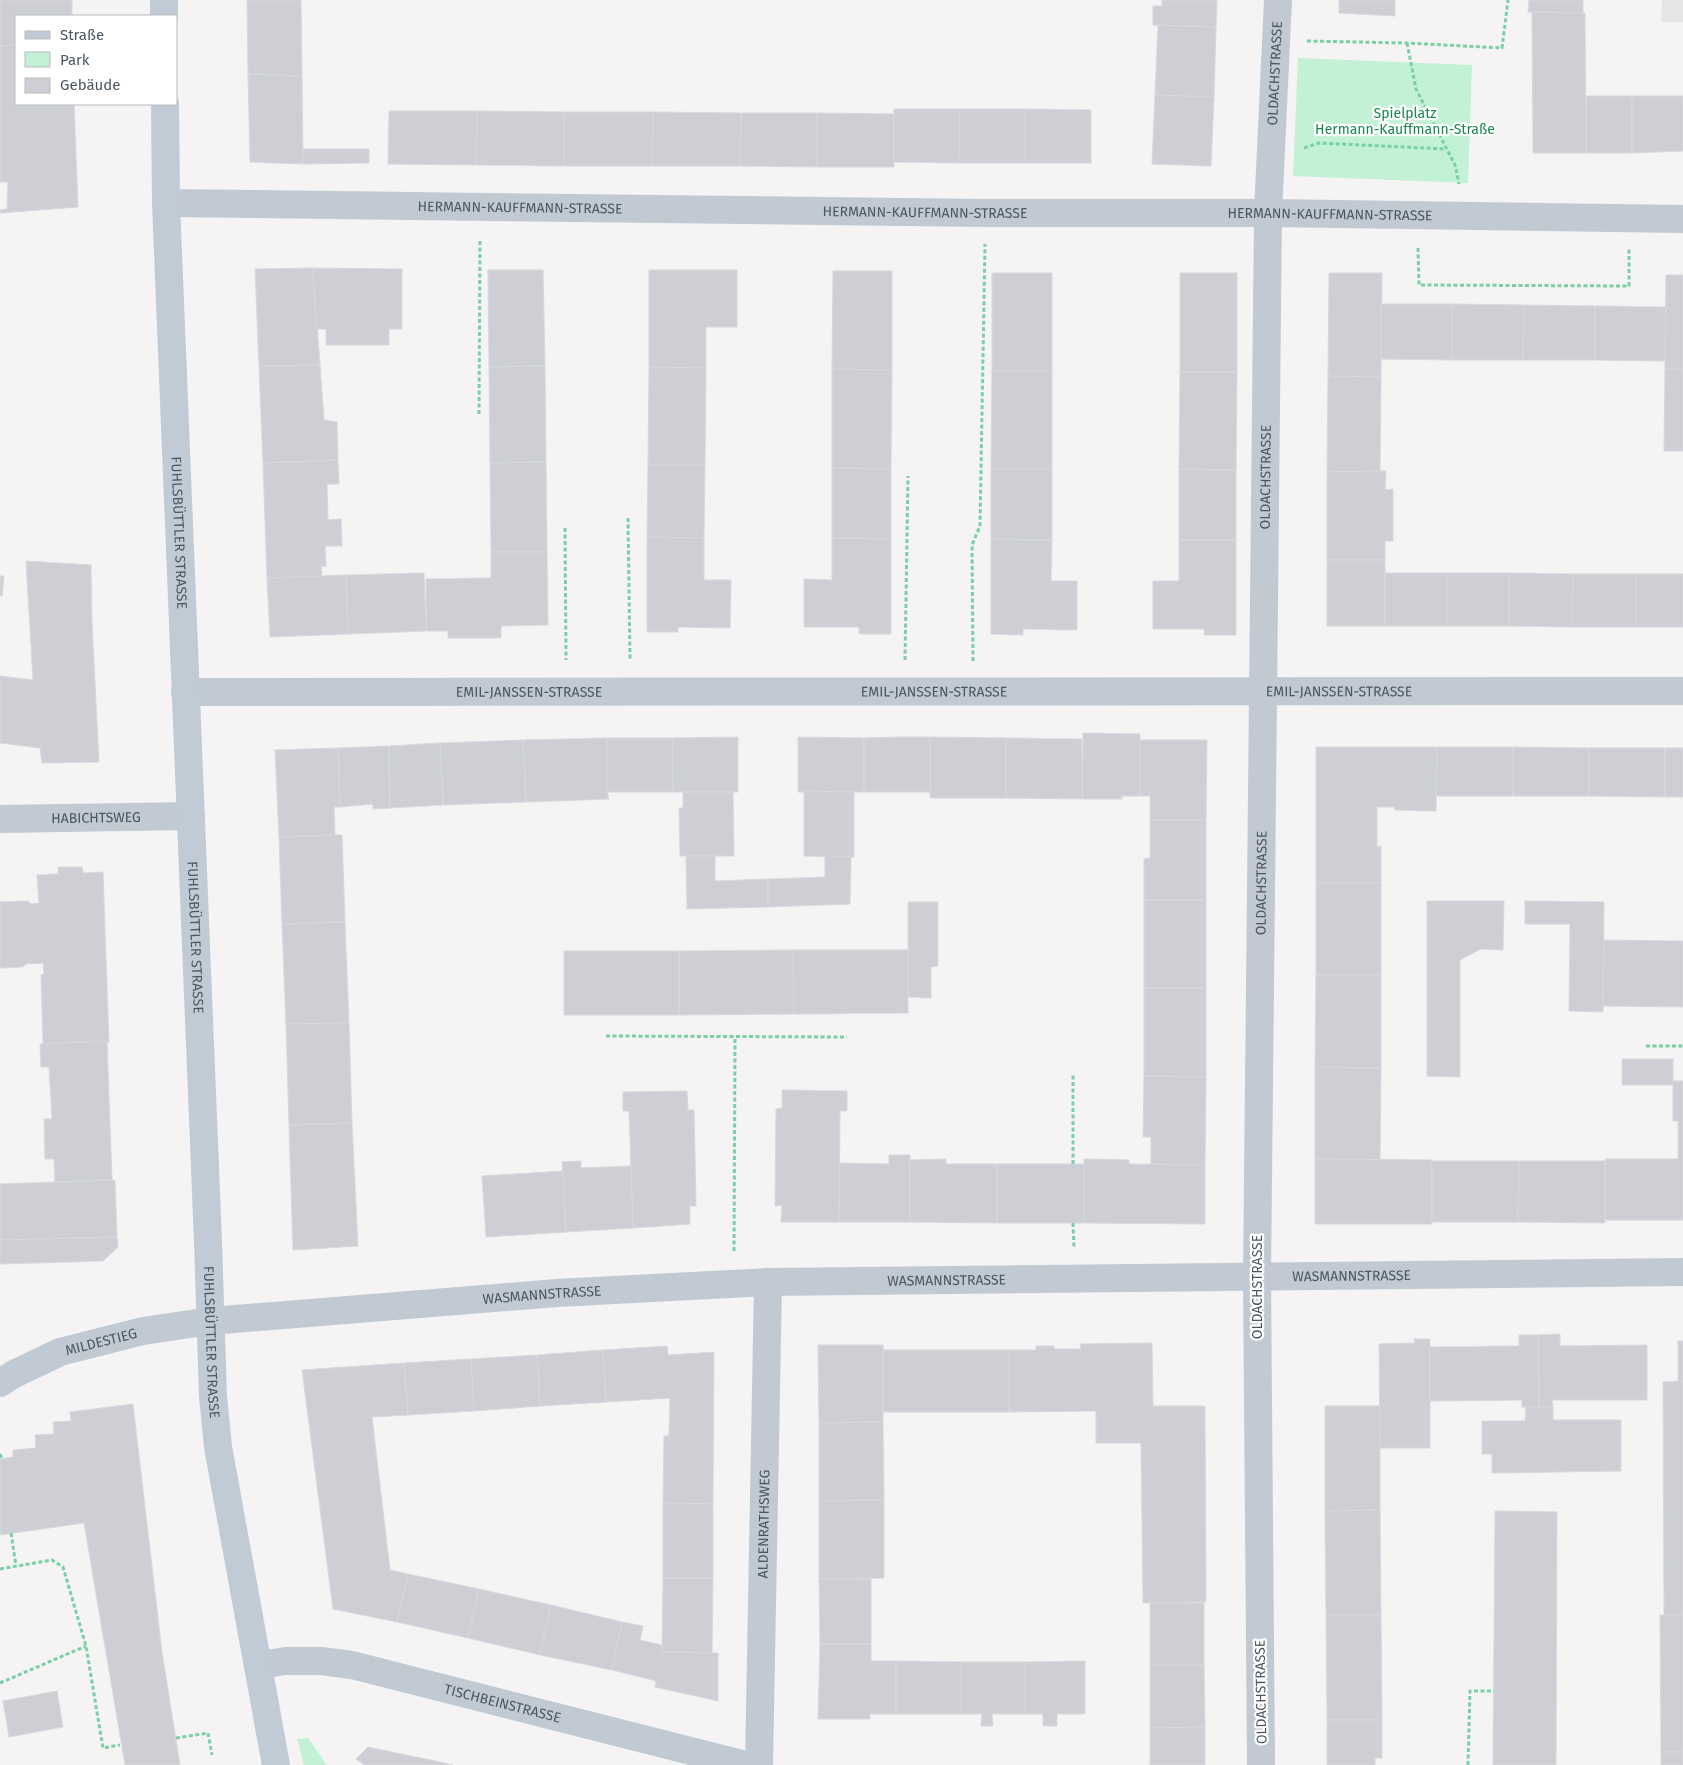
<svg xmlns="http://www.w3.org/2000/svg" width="1683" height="1765" font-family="'Fira Sans',sans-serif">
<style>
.education{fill:#e6e4e5}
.green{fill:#c3f1d5}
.building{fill:#cdcfd5;stroke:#d7d9de}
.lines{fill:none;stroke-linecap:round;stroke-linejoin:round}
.path{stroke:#7ad0a6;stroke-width:3;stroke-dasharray:4 2.5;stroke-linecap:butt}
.street{stroke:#c1cad2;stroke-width:28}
.secondary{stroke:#c1cbd6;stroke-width:28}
.labels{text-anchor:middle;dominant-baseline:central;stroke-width:4.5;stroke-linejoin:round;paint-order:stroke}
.street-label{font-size:14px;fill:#4a5661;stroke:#fff}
.park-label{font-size:14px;fill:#17864f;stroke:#fff}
</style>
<rect width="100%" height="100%" fill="#f5f3f3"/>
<polygon class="education" points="1662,0 1683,0 1683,22 1661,22"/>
<g class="green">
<polygon points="1298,58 1472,65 1468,183 1293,176"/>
<polygon points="308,1738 327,1765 304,1765 297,1739"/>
</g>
<g class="building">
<polygon points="0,0 72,0 72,16 16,16 16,45 0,46"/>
<polygon points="247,0 301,0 302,76 248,74"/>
<polygon points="1162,0 1217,0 1216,27 1153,25 1153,6 1162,6"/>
<polygon points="1339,0 1395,0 1395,16 1339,13"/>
<polygon points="1529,0 1583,0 1583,13 1528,12"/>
<polygon points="1532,12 1585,13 1586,153 1533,153"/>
<polygon points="1158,25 1216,27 1214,97 1155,95"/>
<polygon points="16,45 16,104 74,104 78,207 0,213 0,210 7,209 8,182 0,182 0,46"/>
<polygon points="248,74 302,76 303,164 250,162"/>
<polygon points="1155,95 1214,97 1211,166 1152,164"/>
<rect x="1586" y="96" width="46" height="57"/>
<polygon points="1632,96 1683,96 1683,151 1632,153"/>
<polygon points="894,109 960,109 959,163 894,162"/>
<polygon points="960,109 1025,109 1025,163 959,163"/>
<polygon points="1025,109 1091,110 1091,163 1025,163"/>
<polygon points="389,111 477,111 476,165 388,164"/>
<polygon points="477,111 564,112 564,166 476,165"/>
<polygon points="564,112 653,112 652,166 564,166"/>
<polygon points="653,112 741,113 740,166 652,166"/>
<polygon points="741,113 817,113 817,167 740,166"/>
<polygon points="817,113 894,114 894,167 817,167"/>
<polygon points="303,149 369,149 369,163 303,164"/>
<polygon points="313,268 320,365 259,366 255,269"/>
<polygon points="313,268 402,269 402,329 389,329 389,345 326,345 326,329 316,329"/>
<polygon points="488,270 543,270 545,366 489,367"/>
<polygon points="649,270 737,270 737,327 706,327 706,368 649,367"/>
<polygon points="833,271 892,271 892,370 832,369"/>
<rect x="992" y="273" width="60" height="98"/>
<rect x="1180" y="273" width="57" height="99"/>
<polygon points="1329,273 1382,273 1381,377 1328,376"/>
<polygon points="1666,275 1683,275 1683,369 1665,369"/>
<polygon points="1381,304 1452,304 1452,360 1381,359"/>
<polygon points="1452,304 1524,305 1523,360 1452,360"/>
<polygon points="1524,305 1595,306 1595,360 1523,360"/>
<polygon points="1595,306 1666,307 1665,361 1595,360"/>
<polygon points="320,365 324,420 337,422 338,460 263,463 259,366"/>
<polygon points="545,366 546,462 490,463 489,367"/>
<polygon points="649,367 706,368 705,465 648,465"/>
<polygon points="832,369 892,370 891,469 832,468"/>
<polygon points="1665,369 1683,369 1683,451 1664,451"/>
<polygon points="992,371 1052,371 1052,469 991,469"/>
<polygon points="1180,372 1237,372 1236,470 1179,469"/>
<polygon points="1328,376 1381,377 1380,471 1327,472"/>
<polygon points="338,460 339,484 327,484 328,520 341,519 342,546 325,546 326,567 321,566 322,577 267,578 263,463"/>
<polygon points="546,462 547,552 491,552 490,463"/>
<polygon points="648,465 705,465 704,538 647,537"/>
<polygon points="832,468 891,469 891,539 832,538"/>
<polygon points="991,469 1052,469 1052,540 991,539"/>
<polygon points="1179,469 1236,470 1236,540 1179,540"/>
<polygon points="1380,471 1386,471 1385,490 1393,489 1393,541 1385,541 1385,560 1327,560 1327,472"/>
<polygon points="647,537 704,538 704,580 731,580 730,628 678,627 678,632 647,632"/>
<polygon points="832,538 891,539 891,634 859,634 859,627 804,627 804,579 832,580"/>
<polygon points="991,539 1052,540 1051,581 1077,581 1077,630 1023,629 1023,635 991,634"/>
<polygon points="1179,540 1236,540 1236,635 1204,635 1204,629 1153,629 1153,581 1179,581"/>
<polygon points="491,552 547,552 548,625 501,626 501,638 448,638 448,631 426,631 426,579 491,578"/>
<rect x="1327" y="560" width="58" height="66"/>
<polygon points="26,561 91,565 92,623 99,762 42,763 40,748 0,743 0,676 33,680"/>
<polygon points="424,573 426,631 348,634 346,575"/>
<rect x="1385" y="573" width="62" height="53"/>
<rect x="1447" y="573" width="62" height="53"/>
<polygon points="1509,573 1573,574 1572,627 1509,626"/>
<polygon points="1573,574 1636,574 1636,627 1572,627"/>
<rect x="1636" y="574" width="47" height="53"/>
<polygon points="346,575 348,634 270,637 267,578"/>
<polygon points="0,576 4,576 2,596 0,596"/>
<polygon points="1083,733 1140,734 1140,796 1122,796 1122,799 1082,799"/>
<polygon points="738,737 738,792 673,792 672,738"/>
<polygon points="798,737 864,738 864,792 798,792"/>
<polygon points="897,737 930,737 930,792 864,792 864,738"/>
<polygon points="930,737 1006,738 1006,798 930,798"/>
<polygon points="607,738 607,792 609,799 526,802 523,740"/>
<polygon points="607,738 672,738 673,792 607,792"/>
<polygon points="1006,738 1082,739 1082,799 1006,798"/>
<polygon points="523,740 526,802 443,805 440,743"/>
<polygon points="1140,740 1207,740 1206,820 1150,820 1150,796 1140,796"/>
<polygon points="440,743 443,805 390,808 389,746"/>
<polygon points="389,746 390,808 373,809 373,804 340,807 338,748"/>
<polygon points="1316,747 1437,747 1436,811 1395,810 1394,807 1377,807 1377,847 1381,846 1381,883 1316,883"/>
<polygon points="1437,747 1513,747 1513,796 1436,796"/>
<polygon points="1513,747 1589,748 1589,796 1513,796"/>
<polygon points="338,748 340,807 334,807 335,835 279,837 275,750"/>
<polygon points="1589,748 1665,748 1665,797 1589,796"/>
<rect x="1665" y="748" width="18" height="49"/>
<polygon points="804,791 854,792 854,857 804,856"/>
<polygon points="683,792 733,792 734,856 680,856 679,808 683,808"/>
<polygon points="1150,820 1206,820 1206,900 1144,900 1144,859 1150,858"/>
<polygon points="335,835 342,835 345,922 282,924 279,837"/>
<polygon points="686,856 715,856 715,881 768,879 768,907 687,909"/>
<polygon points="825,856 851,857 850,904 768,907 768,879 825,877"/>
<polygon points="58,867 82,867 83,873 103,872 109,1042 43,1044 41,975 44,974 43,963 26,964 23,967 0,968 0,902 28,901 31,904 39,903 37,875 58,874"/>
<rect x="1316" y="883" width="65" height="92"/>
<rect x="1144" y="900" width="62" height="88"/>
<polygon points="1427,901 1504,901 1503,950 1481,949 1460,960 1460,1077 1427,1076"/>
<polygon points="1525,901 1604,902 1603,1012 1569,1011 1570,924 1525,924"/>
<polygon points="908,902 938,902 938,966 931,967 931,998 908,997"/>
<polygon points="345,922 349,1023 286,1024 282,924"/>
<polygon points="1604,940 1683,941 1683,1007 1603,1006"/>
<polygon points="793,950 794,1014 679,1015 679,951"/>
<polygon points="793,950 908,950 908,1013 794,1014"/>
<rect x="564" y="951" width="115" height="64"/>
<polygon points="1316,975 1381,975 1381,1068 1315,1067"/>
<polygon points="1144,988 1206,988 1206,1077 1144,1076"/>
<polygon points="349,1023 352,1123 289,1125 286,1024"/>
<polygon points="107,1041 112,1180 55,1182 54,1159 45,1159 44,1119 52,1119 49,1067 41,1067 40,1044"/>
<rect x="1622" y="1059" width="51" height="26"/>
<polygon points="1315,1067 1381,1068 1380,1160 1315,1159"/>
<polygon points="1144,1076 1206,1077 1205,1165 1151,1165 1151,1137 1143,1137"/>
<polygon points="1673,1081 1683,1081 1683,1220 1605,1220 1605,1159 1678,1159 1678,1121 1673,1121"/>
<polygon points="782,1090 847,1091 847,1111 840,1111 839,1222 781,1222 782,1205 775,1206 776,1109 782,1108"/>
<polygon points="687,1091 688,1110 694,1110 695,1157 696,1206 690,1206 690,1224 633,1228 629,1111 623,1111 623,1092"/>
<polygon points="352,1123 358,1246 293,1250 289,1125"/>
<polygon points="889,1155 910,1155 910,1222 839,1222 840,1163 889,1164"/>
<polygon points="946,1159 946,1164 997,1164 997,1223 910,1222 910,1160"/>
<polygon points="1084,1159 1129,1160 1129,1164 1205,1165 1205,1224 1084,1223"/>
<polygon points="1315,1159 1432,1160 1432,1224 1315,1224"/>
<polygon points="581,1161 581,1168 631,1166 633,1228 566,1232 562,1162"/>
<polygon points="1432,1161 1519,1161 1518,1222 1432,1222"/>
<polygon points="1519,1161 1605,1161 1605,1223 1518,1222"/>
<rect x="997" y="1164" width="87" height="59"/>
<polygon points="563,1171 566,1232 486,1237 482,1176"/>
<polygon points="112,1180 115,1181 117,1237 0,1240 0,1184"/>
<polygon points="117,1237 118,1247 103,1261 0,1264 0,1240"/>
<polygon points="1560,1334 1560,1346 1647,1345 1647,1400 1552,1400 1553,1407 1539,1407 1538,1335"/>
<polygon points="1519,1335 1538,1335 1539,1407 1522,1407 1522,1400 1430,1401 1430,1347 1519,1346"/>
<polygon points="1414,1339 1430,1339 1430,1448 1380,1448 1379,1344 1415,1343"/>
<rect x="1678" y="1341" width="5" height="40"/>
<polygon points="1152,1343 1153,1406 1205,1406 1206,1602 1143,1603 1141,1443 1096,1443 1096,1411 1009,1412 1009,1350 1036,1350 1036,1346 1054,1346 1054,1349 1081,1349 1080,1344"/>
<polygon points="818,1345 883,1345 883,1422 819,1423"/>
<polygon points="667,1346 668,1355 714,1352 713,1504 663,1503 664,1436 669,1436 670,1398 606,1402 603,1350"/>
<polygon points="603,1350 606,1402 540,1406 537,1355"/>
<rect x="883" y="1350" width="126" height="62"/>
<polygon points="537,1355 540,1406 474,1411 471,1359"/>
<polygon points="471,1359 474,1411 408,1415 404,1363"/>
<polygon points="404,1363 408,1415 372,1417 390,1570 408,1574 397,1622 333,1609 302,1370"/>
<polygon points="1678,1381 1683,1381 1683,1615 1664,1615 1663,1382"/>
<polygon points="133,1404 162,1652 180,1765 125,1765 84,1523 0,1535 0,1459 13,1457 13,1450 36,1448 35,1435 54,1434 53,1422 71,1421 70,1412"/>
<polygon points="1325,1406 1380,1406 1380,1510 1325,1511"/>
<polygon points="1526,1407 1553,1407 1553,1420 1621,1420 1621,1471 1492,1473 1492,1454 1482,1454 1482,1421 1525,1421"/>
<polygon points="883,1422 884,1500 819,1501 819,1423"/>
<polygon points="884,1500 884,1578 819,1579 819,1501"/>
<polygon points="663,1503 713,1504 713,1578 663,1578"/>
<polygon points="1380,1510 1381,1615 1326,1615 1325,1511"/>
<polygon points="1495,1511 1557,1512 1556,1765 1493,1765"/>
<polygon points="408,1574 479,1589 468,1638 397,1622"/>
<polygon points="663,1578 713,1578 712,1653 662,1652"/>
<polygon points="819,1579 871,1579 871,1644 820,1644"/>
<polygon points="479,1589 551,1605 540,1655 468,1638"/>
<rect x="1150" y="1603" width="54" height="62"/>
<polygon points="551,1605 622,1622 612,1670 540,1655"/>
<polygon points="1326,1615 1381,1615 1382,1720 1327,1720"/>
<polygon points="1660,1615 1683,1615 1683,1752 1661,1752"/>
<polygon points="622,1622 643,1626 640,1640 662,1645 662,1652 718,1653 718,1701 655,1687 656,1681 612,1670"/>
<polygon points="820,1644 871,1644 871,1661 896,1661 896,1714 870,1714 870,1719 818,1719"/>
<polygon points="896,1661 961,1662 961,1714 896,1714"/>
<polygon points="1085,1661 1085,1714 1057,1714 1057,1726 1043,1726 1043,1714 1025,1714 1025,1662"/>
<polygon points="961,1662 1025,1662 1025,1714 992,1714 993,1726 981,1726 982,1714 961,1714"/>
<polygon points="1150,1665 1204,1665 1205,1727 1150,1728"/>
<polygon points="57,1691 63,1727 9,1737 3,1701"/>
<polygon points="1327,1720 1382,1720 1382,1758 1375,1758 1375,1765 1327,1765"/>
<polygon points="1205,1727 1205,1765 1150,1765 1150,1728"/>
<polygon points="368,1747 440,1762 453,1765 365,1765 356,1759"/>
<rect x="1661" y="1752" width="22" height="13"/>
</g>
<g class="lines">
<g class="path">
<polyline points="1307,41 1407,43 1502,48 1508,0"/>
<polyline points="1407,43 1416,89 1455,165 1459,184"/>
<polyline points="1304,148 1319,143 1446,149"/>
<polyline points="1418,248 1419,285 1629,286 1629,249"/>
<polyline points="479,414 480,239"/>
<polyline points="628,518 630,660"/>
<polyline points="565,528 566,660"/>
<polyline points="905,660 908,476"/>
<polyline points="973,661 972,545 980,526 985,244"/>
<polyline points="606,1036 847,1037"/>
<polyline points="1646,1046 1683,1046"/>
<polyline points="1073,1164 1073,1073"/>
<polyline points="1073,1223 1074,1247"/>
<polyline points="734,1251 735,1037"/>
<polyline points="0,1454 2,1459"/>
<polyline points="11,1533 16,1566"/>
<polyline points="0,1569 52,1560 63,1567 86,1646 103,1748 120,1745"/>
<polyline points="0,1683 86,1646"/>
<polyline points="176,1738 208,1733 212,1755"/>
<polyline points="1468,1765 1470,1691 1494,1691"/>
</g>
<g class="street">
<path id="s1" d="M166,203l819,10h283l415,6"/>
<path id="s2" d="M185,692l1498,-1"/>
<path id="s3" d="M0,819l191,-3"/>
<path id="s4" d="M0,1383l14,-9 46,-22 83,-21 67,-10 347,-28 211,-11 915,-10"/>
<path id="s5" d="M258,1665l28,-4h35l31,4 394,100"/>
<path id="s6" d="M759,1765l9,-483"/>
<path id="s7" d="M1261,1765l-4,-488 11,-1064 10,-213"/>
</g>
<g class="secondary">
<polyline points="164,0 164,16"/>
<path id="s8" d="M165,104l1,99 42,1039 5,154 5,51 58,318"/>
</g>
</g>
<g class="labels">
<g class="street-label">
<text stroke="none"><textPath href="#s7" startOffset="1692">OLDACHSTRASSE</textPath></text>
<text stroke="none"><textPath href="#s1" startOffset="354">HERMANN-KAUFFMANN-STRASSE</textPath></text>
<text stroke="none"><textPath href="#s1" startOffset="759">HERMANN-KAUFFMANN-STRASSE</textPath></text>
<text stroke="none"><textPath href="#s1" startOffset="1164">HERMANN-KAUFFMANN-STRASSE</textPath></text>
<text stroke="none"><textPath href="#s7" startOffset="1288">OLDACHSTRASSE</textPath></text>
<text stroke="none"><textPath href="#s8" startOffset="429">FUHLSBÜTTLER STRASSE</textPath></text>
<text stroke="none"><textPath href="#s2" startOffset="749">EMIL-JANSSEN-STRASSE</textPath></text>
<text stroke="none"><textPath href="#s2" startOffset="1154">EMIL-JANSSEN-STRASSE</textPath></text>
<text stroke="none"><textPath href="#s2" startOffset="344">EMIL-JANSSEN-STRASSE</textPath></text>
<text stroke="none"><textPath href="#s3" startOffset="96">HABICHTSWEG</textPath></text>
<text stroke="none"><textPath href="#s7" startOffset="882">OLDACHSTRASSE</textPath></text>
<text stroke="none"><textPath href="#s8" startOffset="834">FUHLSBÜTTLER STRASSE</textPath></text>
<text stroke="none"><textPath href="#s4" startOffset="1364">WASMANNSTRASSE</textPath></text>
<text stroke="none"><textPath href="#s4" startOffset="959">WASMANNSTRASSE</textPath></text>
<text transform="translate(1257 1287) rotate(-90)">OLDACHSTRASSE</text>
<text stroke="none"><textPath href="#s4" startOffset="554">WASMANNSTRASSE</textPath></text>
<text stroke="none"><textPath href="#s4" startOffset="110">MILDESTIEG</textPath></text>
<text stroke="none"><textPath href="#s8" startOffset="1239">FUHLSBÜTTLER STRASSE</textPath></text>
<text stroke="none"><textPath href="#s6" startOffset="241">ALDENRATHSWEG</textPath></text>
<text transform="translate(1261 1692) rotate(-91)">OLDACHSTRASSE</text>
<text stroke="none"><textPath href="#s5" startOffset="250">TISCHBEINSTRASSE</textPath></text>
</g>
<g class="park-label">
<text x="1405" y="113">Spielplatz<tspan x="1405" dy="16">Hermann-Kauffmann-Straße</tspan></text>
</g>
</g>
<rect x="15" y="15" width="162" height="90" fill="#ffffff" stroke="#b7bbc0"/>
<rect x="25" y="31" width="25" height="8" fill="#c1cbd6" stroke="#b7bbc0"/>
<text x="60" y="40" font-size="15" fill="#4a5661">Straße</text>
<rect x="25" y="52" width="25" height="15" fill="#c3f1d5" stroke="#b7bbc0"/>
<text x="60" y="65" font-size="15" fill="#4a5661">Park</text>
<rect x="25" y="78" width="25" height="15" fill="#cdcfd5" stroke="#b7bbc0"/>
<text x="60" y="90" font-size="15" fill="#4a5661">Gebäude</text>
</svg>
